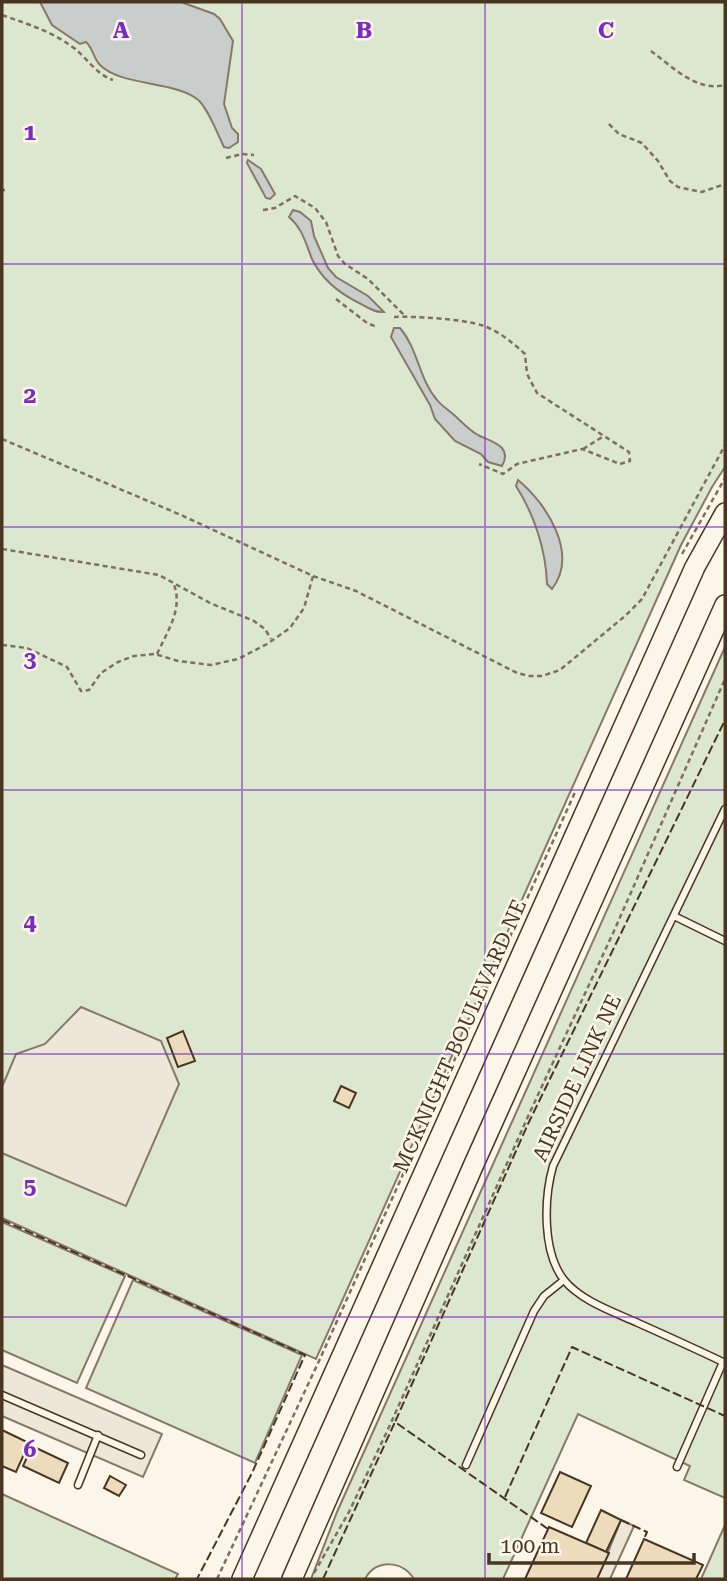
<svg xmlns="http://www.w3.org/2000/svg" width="727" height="1581" font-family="'Roboto Serif',serif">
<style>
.green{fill:#dce7d0;stroke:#887966;stroke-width:2}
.parking{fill:#ede7d9;stroke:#887966;stroke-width:2}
.water{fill:#c9cecd;stroke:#887966;stroke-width:2}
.building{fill:#ecdcbc;stroke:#4a3520;stroke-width:2}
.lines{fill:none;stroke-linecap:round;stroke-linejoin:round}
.lane-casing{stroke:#4a3520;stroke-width:9}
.primary-casing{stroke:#4a3520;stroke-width:22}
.path{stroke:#7f6f5c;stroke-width:2.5;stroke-dasharray:5 3.5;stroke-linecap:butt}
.lane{stroke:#fbf6e9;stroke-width:6}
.primary{stroke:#fbf6e9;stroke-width:19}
.fence{stroke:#4a3520;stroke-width:2;stroke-dasharray:9 3.5;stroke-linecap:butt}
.grid{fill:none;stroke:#7b2cbf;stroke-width:2;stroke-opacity:0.55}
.labels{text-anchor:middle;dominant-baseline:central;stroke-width:5;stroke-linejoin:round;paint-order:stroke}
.street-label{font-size:21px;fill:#4a3520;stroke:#fbf6e9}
.grid-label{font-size:23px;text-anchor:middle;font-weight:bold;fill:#7b2cbf;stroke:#fbf6e9;stroke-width:5;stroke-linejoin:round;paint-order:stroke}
</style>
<rect width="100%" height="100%" fill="#fbf6e9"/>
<g class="green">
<polygon points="2,2 725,2 725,467 712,487 681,545 316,1359 2,1218"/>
<path d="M725,647v851l-41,-18 6,-14 -112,-52 -75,165h-89c-12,-19 -38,-20 -49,0h-54l26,-67z"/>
<polygon points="2,1222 125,1276 77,1383 2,1350"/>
<polygon points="133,1280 302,1355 255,1463 86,1388"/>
<polygon points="2,1494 178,1574 175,1579 2,1579"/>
<polygon points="725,1525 725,1579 701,1579"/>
</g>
<g class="parking">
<polygon points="81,1007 161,1041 179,1084 126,1206 2,1153 2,1087 16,1054 45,1044"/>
<polygon points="2,1365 162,1434 143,1477 2,1416"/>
<polygon points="621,1520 634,1526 610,1579 597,1579"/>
</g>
<g class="water">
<path d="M40,2h141l33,12 6,5 13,22 -9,63 8,24 6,6v8l-9,6 -5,-1c-6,-12 -17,-41 -27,-48 -23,-18 -76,-13 -97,-34 -7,-7 -7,-17 -14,-23l-6,2 -28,-19z"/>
<polygon points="248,160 261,169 275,194 270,199 266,198 247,163"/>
<path d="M293,210l7,2 11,9 3,15 14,32 8,9 32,19 16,16c-9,1 -17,-5 -25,-9 -20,-10 -37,-23 -47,-44 -7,-17 -9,-30 -23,-42z"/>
<path d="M394,328h6c18,21 19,51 37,72 4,5 11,10 16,14 8,7 16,16 25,21 14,7 35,11 24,31l-14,-4 -7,-8 -26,-13 -20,-22 -5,-14 -39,-68z"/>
<path d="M518,480c29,24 61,74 34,109l-5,-5c-1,-34 -13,-70 -31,-98z"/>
</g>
<g class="building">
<polygon points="183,1031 195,1061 178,1067 167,1038"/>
<polygon points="341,1086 356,1093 349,1108 334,1101"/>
<polygon points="2,1430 29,1443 16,1472 2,1466"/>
<polygon points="32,1446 68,1463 59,1483 23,1466"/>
<polygon points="560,1472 591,1486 572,1527 541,1513"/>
<polygon points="110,1476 126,1485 119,1496 104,1488"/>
<polygon points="601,1510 621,1520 606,1552 586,1543"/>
<polygon points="549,1527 609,1553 597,1579 525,1579"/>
<polygon points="644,1539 703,1565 696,1579 626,1579"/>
</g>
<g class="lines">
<defs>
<g id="lane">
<path d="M725,809l-172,357c-9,32 -11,86 11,114 17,21 50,32 74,43 29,13 58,26 87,40"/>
<polyline points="674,916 725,941"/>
<polyline points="2,1395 141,1455"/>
<polyline points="466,1465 534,1311 544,1296 564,1280"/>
<polyline points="677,1467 723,1362"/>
<polyline points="78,1485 98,1435"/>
</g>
<g id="primary">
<polyline points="242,1579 695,567 725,513"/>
<polyline points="292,1579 474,1164 725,605"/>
</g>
</defs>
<use href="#lane" class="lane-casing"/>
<use href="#primary" class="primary-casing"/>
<g class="path">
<path d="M2,15c28,10 47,15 72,33 13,10 23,27 39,32"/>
<path d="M651,51c22,16 45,41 74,34"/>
<polyline points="609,124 619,134 642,143 658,161 670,181 678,187 702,192 725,184"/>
<polyline points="226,158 242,154 254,155"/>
<polyline points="2,190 5,190"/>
<polyline points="263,210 275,208 295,196 315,208 326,222 338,256 345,264 368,279 405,316"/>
<polyline points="336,299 367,323 377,327"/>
<path d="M394,317c21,-1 70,2 90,9 16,6 29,17 41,28l2,20 10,19 92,59 1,9 -10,3 -38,-15 -65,15 -14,10 -24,-10"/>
<polyline points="2,439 181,515 313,576 356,591 517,673 529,676 542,676 560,670 625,616 642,599 725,445"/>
<polyline points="583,449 604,436"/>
<polyline points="2,549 159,575 210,603 254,621 265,629 271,639"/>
<polyline points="682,554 725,478"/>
<polyline points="2,645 27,648 67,667 81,691 89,690 101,673 118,662 134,656 155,654 178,661 211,665 238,659 267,644 290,628 304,608 313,576"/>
<path d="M157,654c11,-24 27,-46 16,-72"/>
<polyline points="314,1573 349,1512 390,1425 530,1112 614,931 725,679"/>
<polyline points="217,1579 319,1361 576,790"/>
</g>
<use href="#lane" class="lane"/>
<use href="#primary" class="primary"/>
<g class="fence">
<polyline points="2,1220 305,1355 252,1473 197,1579"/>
<polyline points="505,1497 572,1347 725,1416"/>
<polyline points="621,1520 647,1532 644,1539"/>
<polyline points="548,1529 395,1422 528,1124 725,720"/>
<polyline points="323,1579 395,1422"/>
</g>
</g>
<path class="grid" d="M242,2v1577M485,2v1577M2,264h723M2,527h723M2,790h723M2,1054h723M2,1317h723"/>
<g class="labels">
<g class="street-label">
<text transform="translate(460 1036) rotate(-66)">MCKNIGHT BOULEVARD NE</text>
<text transform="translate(577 1078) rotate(-65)">AIRSIDE LINK NE</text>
</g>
</g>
<g class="grid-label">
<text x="121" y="38">A</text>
<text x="364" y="38">B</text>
<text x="606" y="38">C</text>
<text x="30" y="140">1</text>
<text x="30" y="403">2</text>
<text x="30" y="667">3</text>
<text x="30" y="930">4</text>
<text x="30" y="1194">5</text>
<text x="30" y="1457">6</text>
</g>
<rect width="727" height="1581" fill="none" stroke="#4a3520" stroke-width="7"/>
<path d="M489 1553v10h205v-10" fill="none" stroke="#4a3520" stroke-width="3.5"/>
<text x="500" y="1553" font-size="21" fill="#4a3520" stroke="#fbf6e9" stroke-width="5" paint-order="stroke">100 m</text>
</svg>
